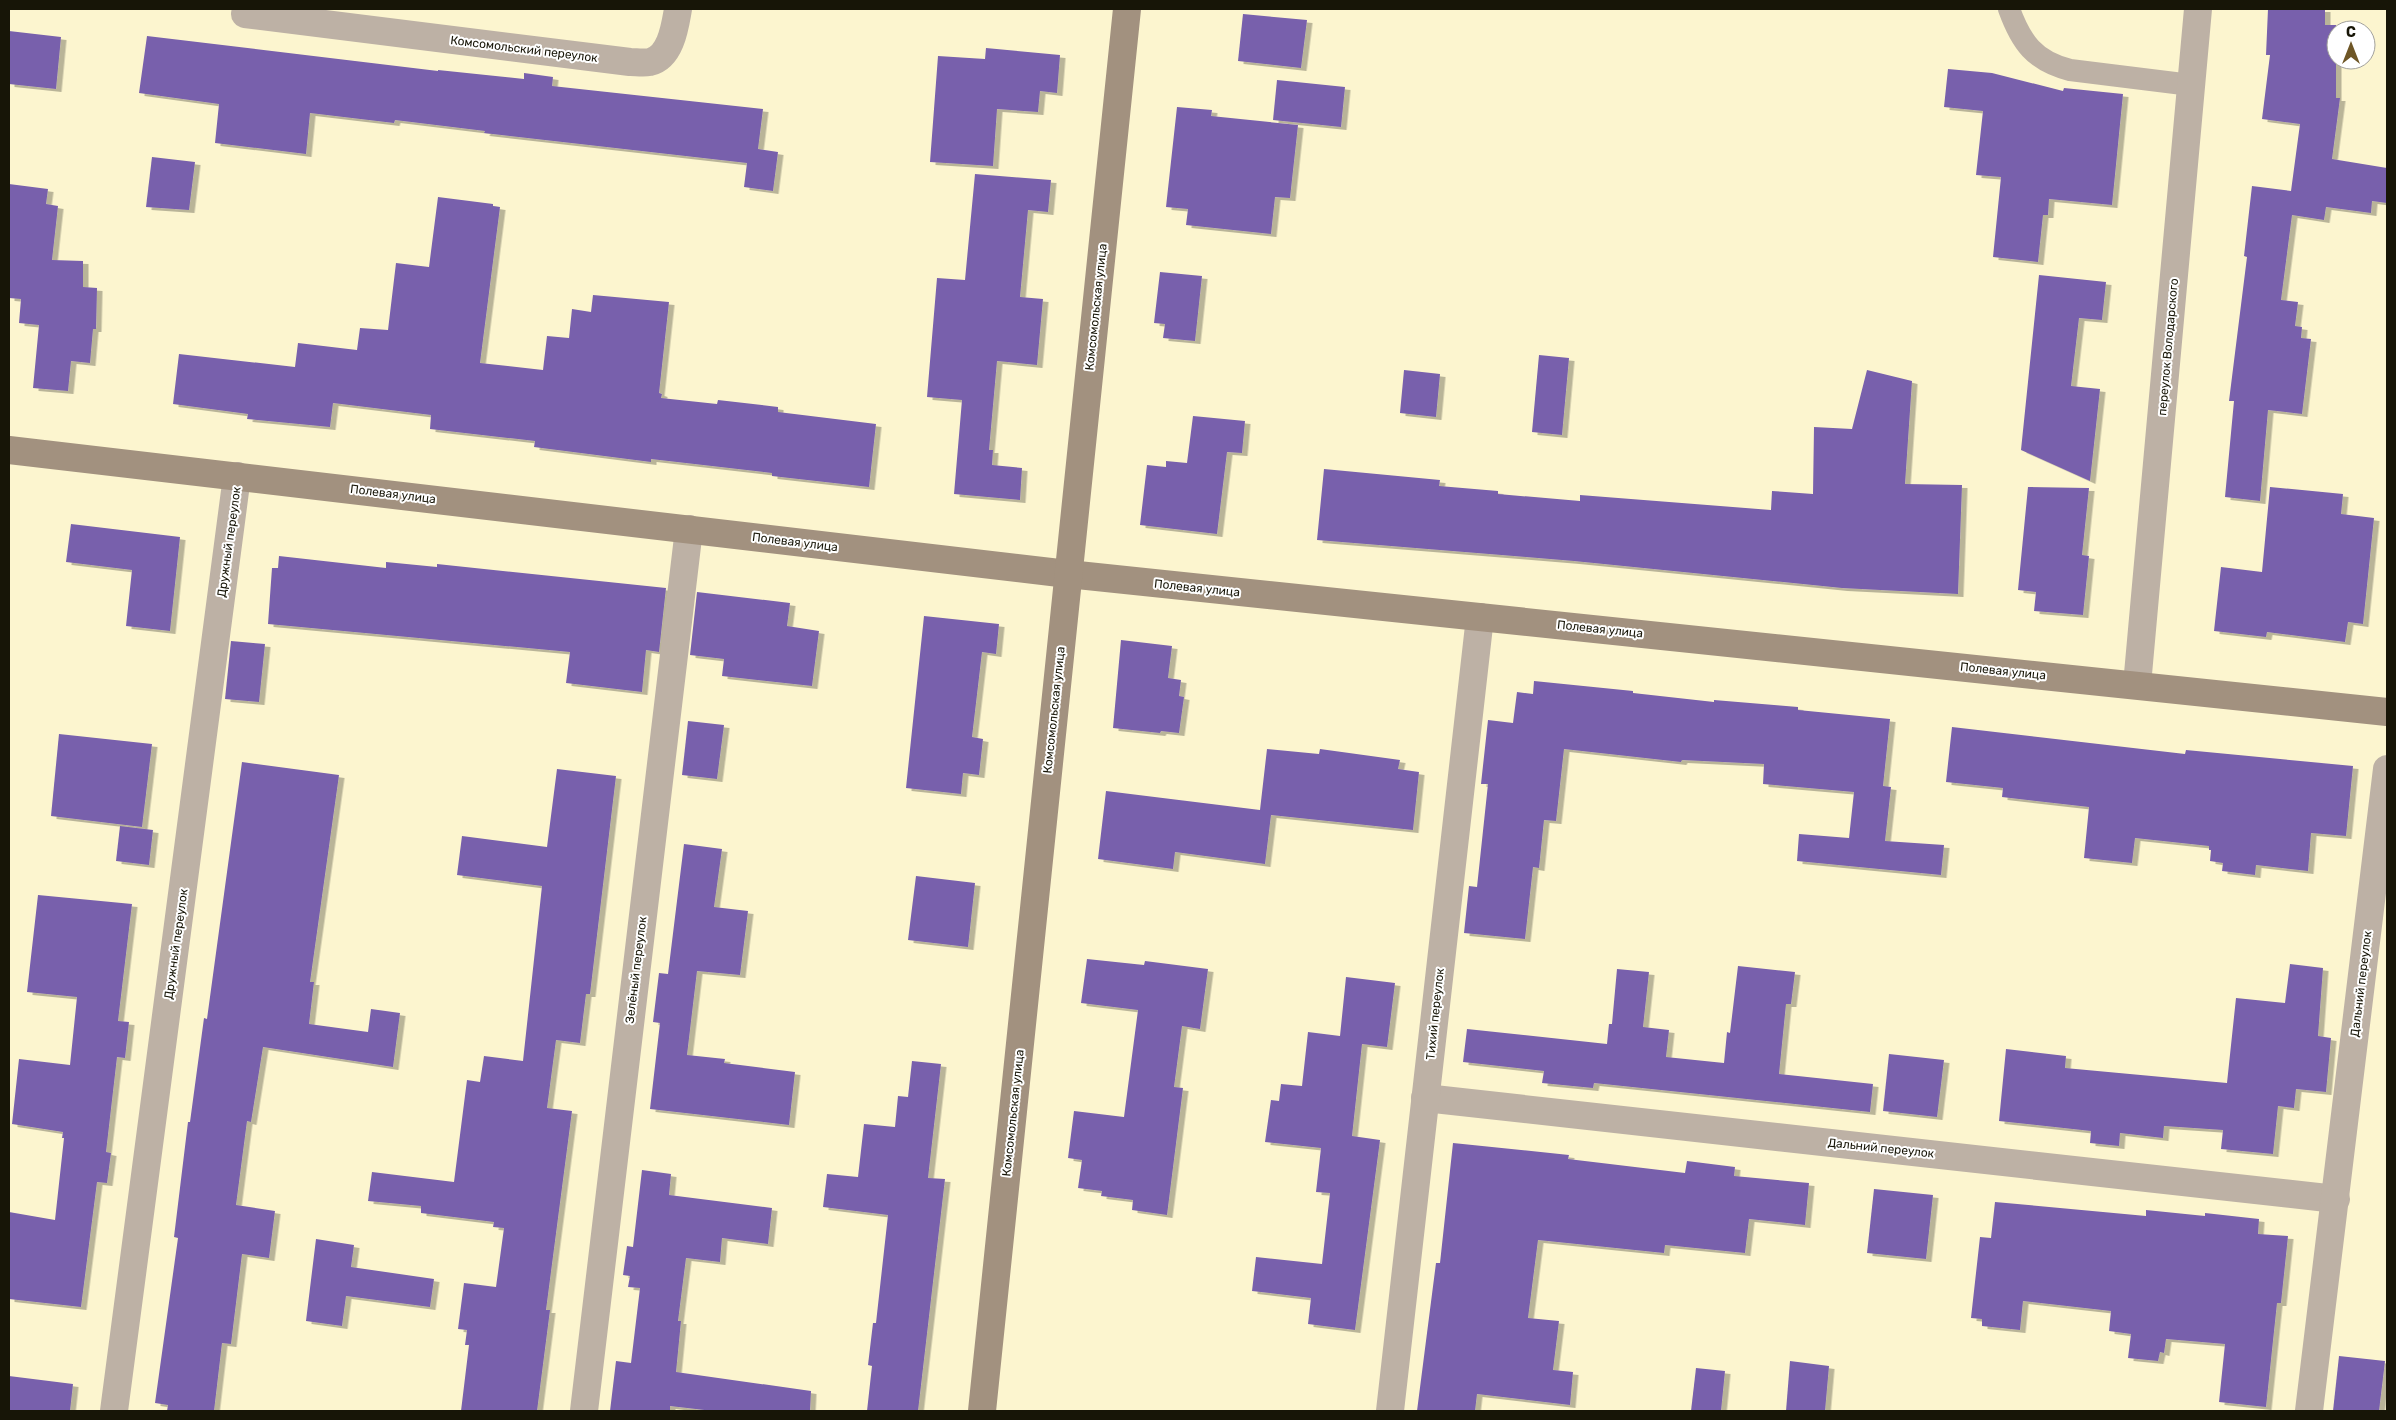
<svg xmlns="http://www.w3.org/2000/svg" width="2396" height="1420" font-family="Rubik,sans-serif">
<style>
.building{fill:#7860ac;filter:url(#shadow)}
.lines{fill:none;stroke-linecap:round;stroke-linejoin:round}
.lane{stroke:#bdb1a5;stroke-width:22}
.street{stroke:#bdb1a5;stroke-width:28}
.secondary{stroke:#a2917f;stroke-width:28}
.labels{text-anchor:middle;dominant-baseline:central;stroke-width:4;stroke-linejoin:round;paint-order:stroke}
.street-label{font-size:12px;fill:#171507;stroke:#fff}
</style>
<defs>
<filter id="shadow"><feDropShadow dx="5.5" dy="3" stdDeviation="0" flood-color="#0004"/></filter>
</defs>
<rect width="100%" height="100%" fill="#fcf5cf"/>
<g class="building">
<polygon points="2268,9 2325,9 2325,25 2336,25 2336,98 2340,98 2332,159 2387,168 2387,203 2372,201 2371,213 2326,207 2324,220 2292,215 2281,300 2298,302 2295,326 2302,327 2301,338 2311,339 2302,414 2268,410 2260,501 2225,497 2234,401 2229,401 2247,257 2244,256 2252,186 2291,191 2300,124 2262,119 2270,55 2266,55"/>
<polygon points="1243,14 1307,20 1301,68 1238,61"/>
<polygon points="9,31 61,37 56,89 9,84"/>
<polygon points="147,36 438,71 438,70 524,79 524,73 553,77 552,86 763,109 758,149 778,152 773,191 744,187 747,163 484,133 485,131 395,120 394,123 310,113 306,154 215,143 219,104 139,93"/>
<polygon points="986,48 1060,55 1057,93 1040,91 1038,112 997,109 993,166 930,162 938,56 985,59"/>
<polygon points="1948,69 1992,73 2063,91 2064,88 2123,94 2112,205 2049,199 2048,215 2043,215 2038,262 1993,257 2001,177 1976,175 1983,111 1944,107"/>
<polygon points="1277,80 1345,87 1341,127 1273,120"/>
<polygon points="1177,107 1212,110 1211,116 1298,125 1290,198 1275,197 1271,234 1186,225 1188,209 1166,207"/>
<polygon points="152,157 195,162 189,210 146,207"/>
<polygon points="975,174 1051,180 1048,212 1028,210 1020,297 1043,299 1037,365 997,361 989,450 993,450 992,465 1022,468 1020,500 954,494 962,400 927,397 937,278 965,280"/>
<polygon points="9,184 48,189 46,204 58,206 52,260 83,261 83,287 97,288 96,329 93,329 90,363 71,361 68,391 33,388 39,325 19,323 21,299 9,298"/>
<polygon points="438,197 493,204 493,206 500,207 480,363 543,370 547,336 569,338 572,309 591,312 593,295 669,302 659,393 662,394 661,398 717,404 718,400 778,407 778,412 876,424 869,487 772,476 772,473 651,459 651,462 534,447 535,441 430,429 431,415 333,403 330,427 247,419 248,414 173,404 179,354 295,367 298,343 357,350 360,328 388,330 396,263 429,267"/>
<polygon points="1160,272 1202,276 1195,341 1163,338 1165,324 1154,323"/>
<polygon points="2039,275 2106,282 2102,320 2079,318 2071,386 2100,389 2090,481 2021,450"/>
<polygon points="1539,355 1569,358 1562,435 1532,432"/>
<polygon points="1404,370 1440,374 1436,417 1400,413"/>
<polygon points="1867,370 1912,381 1905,484 1962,485 1958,594 1842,588 1574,561 1317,540 1324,469 1440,480 1439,486 1498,491 1498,494 1580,501 1580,495 1771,510 1772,491 1813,494 1814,427 1852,429"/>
<polygon points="1193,416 1245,421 1242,453 1227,452 1217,534 1140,525 1147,465 1166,467 1166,461 1187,463"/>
<polygon points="2028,487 2089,488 2082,555 2089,556 2083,615 2034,611 2036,592 2018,590"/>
<polygon points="2270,487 2343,494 2341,514 2374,518 2363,624 2348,622 2345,642 2267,632 2266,637 2214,631 2221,567 2262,572"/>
<polygon points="71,524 180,537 170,631 126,626 132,570 66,562"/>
<polygon points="279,556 386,568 386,562 437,567 437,564 666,588 659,652 646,650 642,692 566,683 570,652 268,624 272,568 278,568"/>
<polygon points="697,592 790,603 787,626 819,631 812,686 722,676 724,659 690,655"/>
<polygon points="924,616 999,624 996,654 982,652 972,737 983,739 979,775 963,773 961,794 906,788"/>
<polygon points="1121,640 1172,646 1168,678 1181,680 1179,696 1184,697 1179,733 1161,731 1160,733 1113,728"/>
<polygon points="231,641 265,644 259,702 225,699"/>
<polygon points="1534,681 1633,691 1633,693 1714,702 1714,700 1798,707 1798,710 1890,719 1883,786 1891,787 1885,841 1944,845 1941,875 1797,861 1799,834 1849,838 1854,792 1763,784 1764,764 1682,760 1681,762 1564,749 1556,821 1544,820 1539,868 1533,867 1525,939 1464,933 1469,886 1477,887 1488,784 1481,784 1488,720 1513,723 1517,692 1533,694"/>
<polygon points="688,721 724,725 717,779 682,775"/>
<polygon points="1952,727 2185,754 2186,750 2353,766 2346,836 2311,833 2308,871 2256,865 2255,875 2222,871 2223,863 2210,861 2211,850 2209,850 2209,846 2135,838 2132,863 2084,858 2089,807 2002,797 2003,788 1946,782"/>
<polygon points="59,734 152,744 142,827 51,816"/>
<polygon points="1267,749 1319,754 1320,749 1400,760 1398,769 1419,772 1413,830 1271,815 1265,864 1175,852 1173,869 1098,859 1106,791 1260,810"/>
<polygon points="242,762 339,775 310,982 314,982 309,1024 368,1032 371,1009 400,1013 393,1067 263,1047 251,1122 247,1121 236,1205 275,1211 269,1258 242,1254 231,1344 222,1343 214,1411 167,1411 168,1405 155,1403 178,1238 174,1237 188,1122 190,1122 204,1018 207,1019"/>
<polygon points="557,769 616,776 590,994 586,994 580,1043 556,1040 547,1108 572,1111 546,1310 550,1310 537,1411 461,1411 469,1345 465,1345 467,1330 458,1329 464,1283 496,1287 504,1228 493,1227 494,1222 421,1213 421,1206 368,1201 372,1172 454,1182 467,1080 480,1082 484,1056 523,1061 542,886 457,875 462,836 547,847"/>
<polygon points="120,826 153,830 149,865 116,861"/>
<polygon points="684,844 722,849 714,907 748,911 740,975 697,971 687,1055 725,1059 724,1063 795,1072 789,1125 650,1109 660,1023 653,1022 659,973 668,974"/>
<polygon points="916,876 975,883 968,947 908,940"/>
<polygon points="38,895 132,904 118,1021 129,1022 125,1058 117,1057 106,1152 111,1153 107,1183 97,1182 81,1307 9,1299 9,1212 55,1220 64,1138 62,1138 63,1132 12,1124 19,1059 70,1065 77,997 27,992"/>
<polygon points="1087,959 1144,965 1145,961 1208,969 1200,1029 1182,1026 1174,1087 1183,1088 1167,1215 1132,1210 1133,1200 1101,1196 1102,1191 1078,1188 1082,1160 1068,1158 1074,1111 1124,1117 1138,1010 1081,1003"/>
<polygon points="2290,964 2323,968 2318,1036 2331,1038 2326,1092 2296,1089 2294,1108 2278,1106 2273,1154 2221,1149 2223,1130 2164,1126 2163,1138 2120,1133 2119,1146 2090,1143 2091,1131 1999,1121 2006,1049 2066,1056 2065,1068 2227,1083 2236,998 2285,1003"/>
<polygon points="1738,966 1795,972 1791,1004 1786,1004 1779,1074 1873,1084 1870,1112 1594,1083 1593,1088 1542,1083 1544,1071 1463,1062 1467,1029 1607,1044 1609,1024 1612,1024 1617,969 1649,972 1643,1027 1669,1030 1666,1057 1724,1063 1727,1032 1730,1033"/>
<polygon points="1346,977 1395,983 1387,1047 1362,1044 1352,1136 1380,1140 1355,1330 1308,1324 1311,1298 1252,1291 1256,1257 1322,1264 1330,1193 1316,1192 1321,1148 1265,1142 1271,1100 1279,1101 1281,1084 1302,1086 1308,1032 1340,1036"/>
<polygon points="1889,1054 1944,1060 1937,1117 1883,1111"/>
<polygon points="912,1061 941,1064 928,1178 945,1179 918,1411 867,1411 872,1366 868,1365 873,1323 876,1323 888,1215 823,1207 827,1174 858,1177 864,1124 895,1127 898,1096 908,1097"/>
<polygon points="1453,1143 1569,1155 1568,1159 1685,1173 1687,1161 1735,1167 1734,1176 1809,1183 1805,1225 1749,1219 1745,1253 1665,1245 1664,1253 1538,1240 1528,1318 1559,1321 1553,1370 1573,1372 1570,1405 1477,1394 1475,1411 1417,1411 1436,1263 1440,1263"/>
<polygon points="642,1170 671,1174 669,1195 772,1208 768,1244 722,1238 720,1262 686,1258 678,1321 681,1321 676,1372 811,1391 810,1411 713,1411 670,1406 670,1411 610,1411 616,1361 631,1363 640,1288 628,1287 630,1276 623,1275 627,1246 633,1247"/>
<polygon points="1874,1189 1933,1195 1926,1259 1867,1253"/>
<polygon points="1995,1202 2146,1216 2146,1210 2205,1216 2205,1213 2259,1219 2258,1234 2288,1236 2281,1303 2277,1303 2266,1407 2219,1402 2225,1344 2166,1339 2164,1353 2160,1352 2158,1361 2128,1358 2131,1334 2109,1331 2111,1311 2023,1301 2020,1330 1982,1326 1982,1319 1971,1318 1980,1237 1991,1238"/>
<polygon points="316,1239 354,1245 351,1267 434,1279 430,1307 346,1296 342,1326 306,1321"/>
<polygon points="2339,1356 2385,1361 2379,1411 2333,1411"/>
<polygon points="1790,1361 1829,1366 1825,1411 1786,1411"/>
<polygon points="1696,1368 1725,1371 1721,1411 1691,1411"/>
<polygon points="9,1376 73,1384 70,1411 9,1411"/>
</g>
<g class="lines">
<path class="lane" d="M2009,9c12,33 25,52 61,61l121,15"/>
<g class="street">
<path d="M245,14l385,48c6,0 13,1 20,0 21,-5 25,-36 28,-53"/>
<polyline points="2137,685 2198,9"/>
<polyline points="1425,1098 2336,1199"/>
<polyline points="114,1411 237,476"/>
<polyline points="584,1411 689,529"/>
<polyline points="1390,1411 1480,617"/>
<polyline points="2309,1411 2387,769"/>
</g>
<g class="secondary">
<polyline points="9,450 1068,574 2387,712"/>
<polyline points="982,1411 1127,9"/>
</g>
</g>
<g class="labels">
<g class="street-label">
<text transform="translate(524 49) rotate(7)">Комсомольский переулок</text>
<text transform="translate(1096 307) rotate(-84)">Комсомольская улица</text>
<text transform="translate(2168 347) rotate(-85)">переулок Володарского</text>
<text transform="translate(393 494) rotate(7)">Полевая улица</text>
<text transform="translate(229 542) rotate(-82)">Дружный переулок</text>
<text transform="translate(795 542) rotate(7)">Полевая улица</text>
<text transform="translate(1197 588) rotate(6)">Полевая улица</text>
<text transform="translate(1600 629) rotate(6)">Полевая улица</text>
<text transform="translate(2003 671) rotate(6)">Полевая улица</text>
<text transform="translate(1054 710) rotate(-84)">Комсомольская улица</text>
<text transform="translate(176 944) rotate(-82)">Дружный переулок</text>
<text transform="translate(636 970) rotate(-83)">Зелёный переулок</text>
<text transform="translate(2361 984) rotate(-83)">Дальний переулок</text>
<text transform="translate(1435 1014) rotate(-84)">Тихий переулок</text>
<text transform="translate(1013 1113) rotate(-84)">Комсомольская улица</text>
<text transform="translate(1881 1148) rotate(6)">Дальний переулок</text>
</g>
</g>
<rect width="2396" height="1420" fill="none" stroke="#171507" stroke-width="20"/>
<g transform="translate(2351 45)"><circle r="24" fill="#ffffff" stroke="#a2a19c"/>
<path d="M0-4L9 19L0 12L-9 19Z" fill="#6e5626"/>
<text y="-8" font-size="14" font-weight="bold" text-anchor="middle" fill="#171507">С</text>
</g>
</svg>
